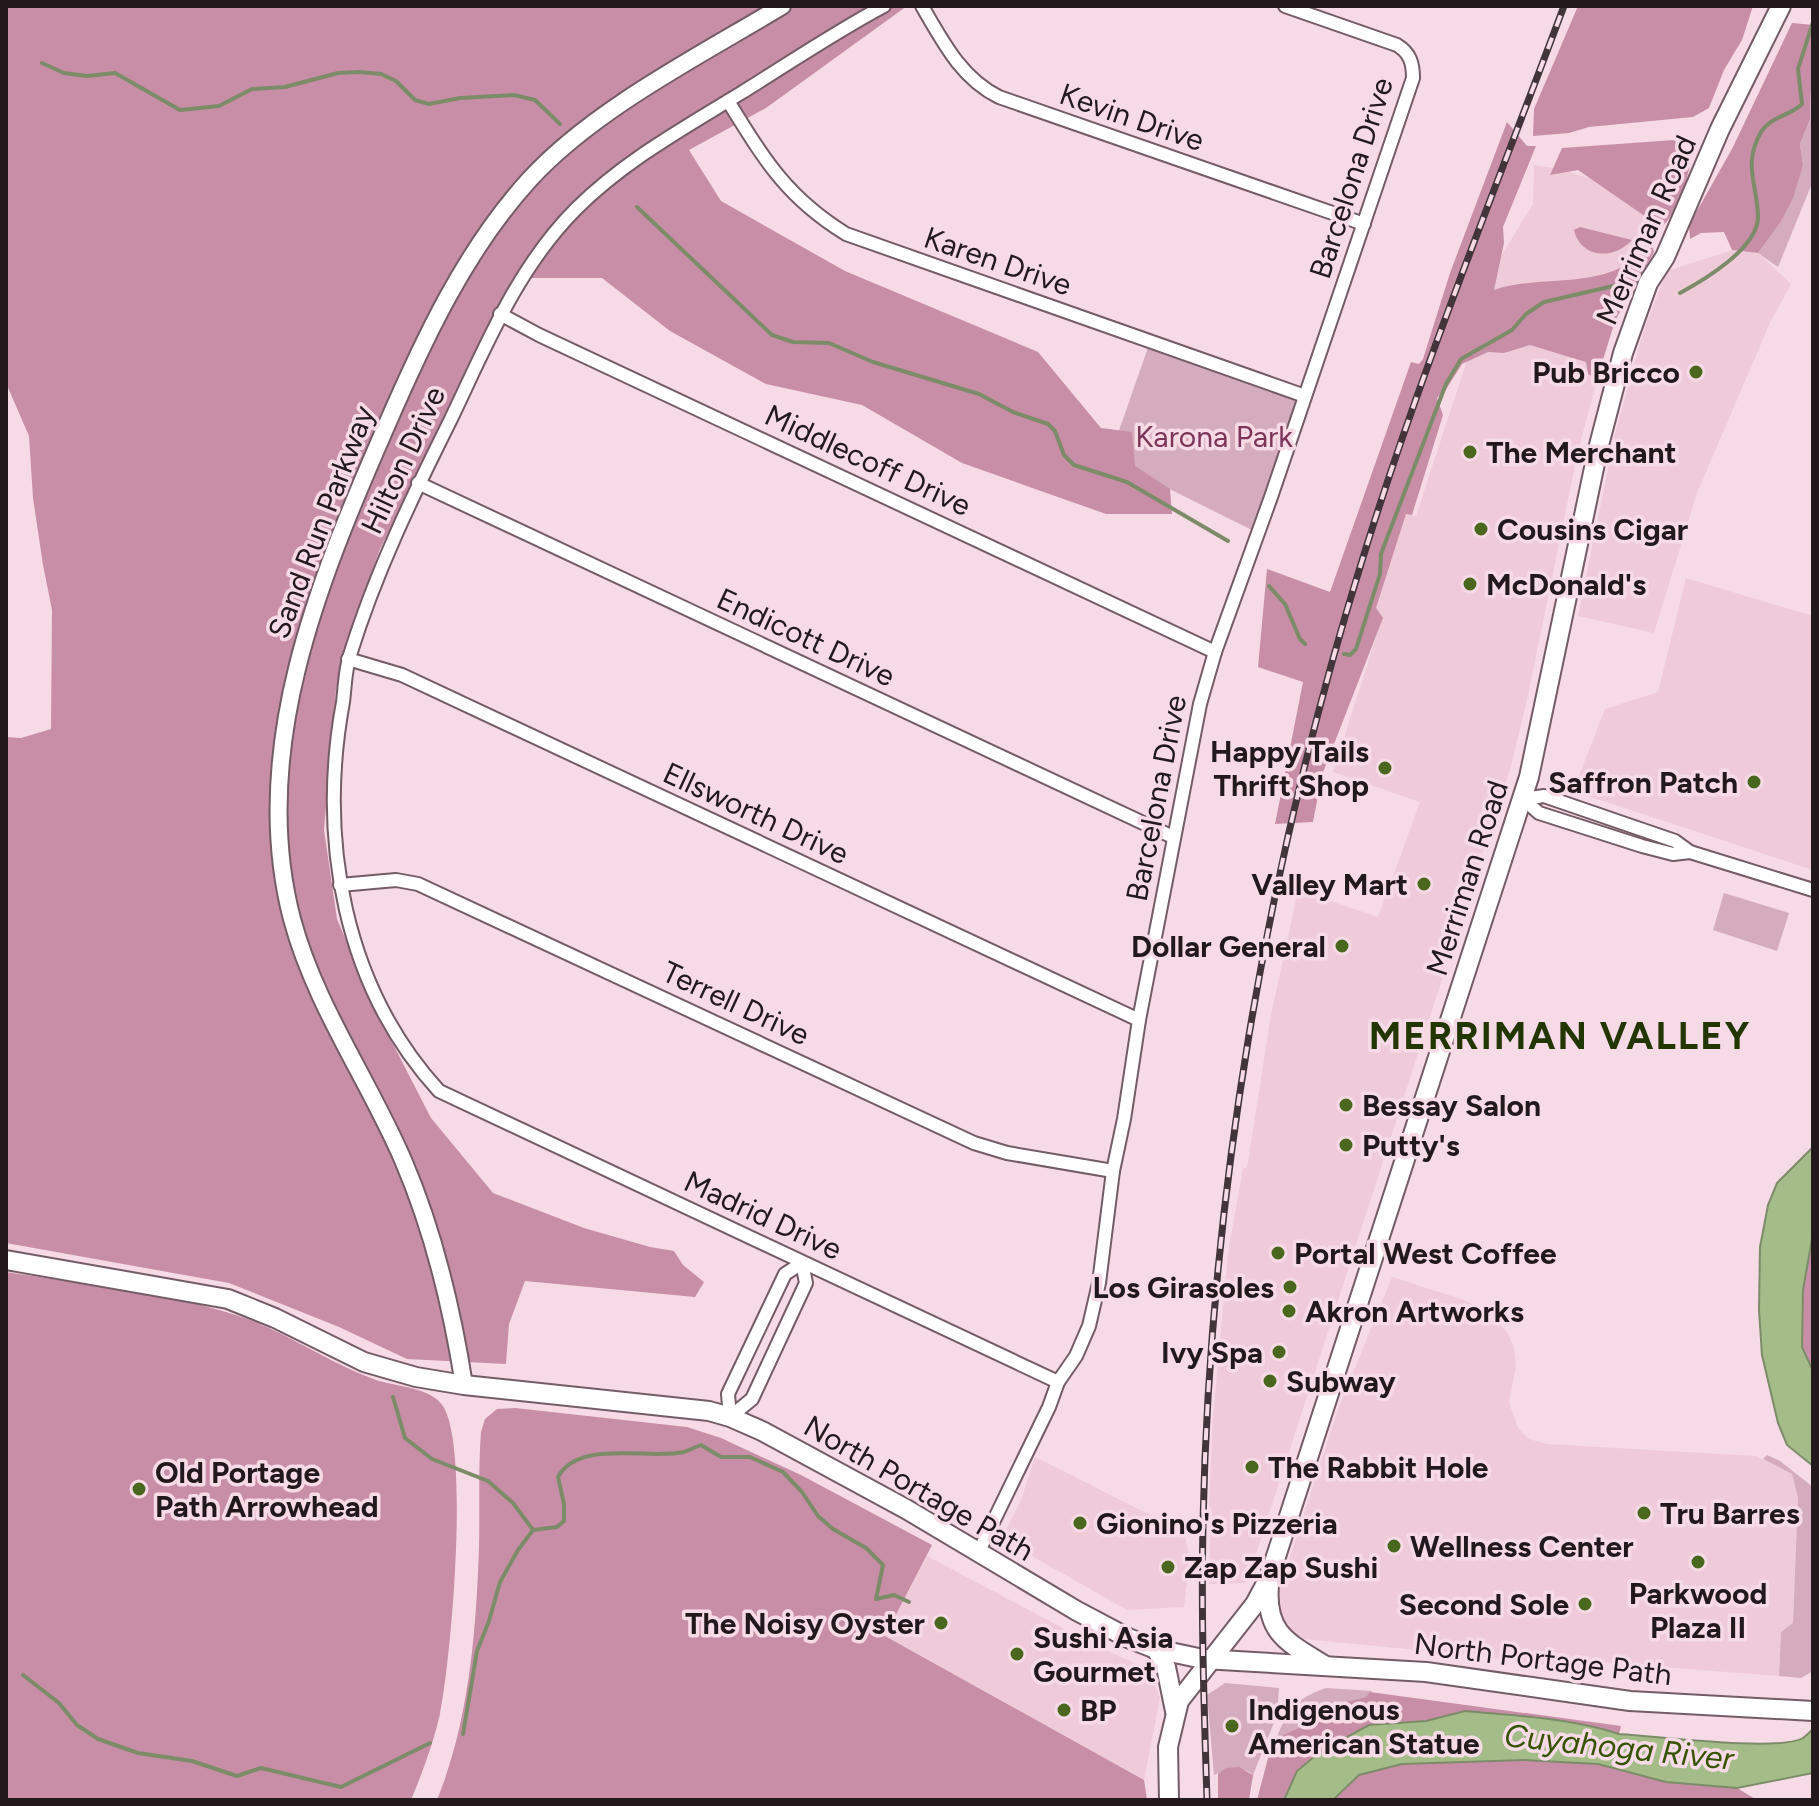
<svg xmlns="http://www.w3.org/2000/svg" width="1819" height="1806" font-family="Figtree,sans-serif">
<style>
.built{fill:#efcbda}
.green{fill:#d4acbd}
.forest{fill:#c88ea7}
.water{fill:#a4bd88;stroke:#7d8c68;stroke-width:2}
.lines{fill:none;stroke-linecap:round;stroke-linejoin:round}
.stream{stroke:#7d8c68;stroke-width:4}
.minor-casing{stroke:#745c66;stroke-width:16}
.tertiary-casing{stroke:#745c66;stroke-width:20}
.secondary-casing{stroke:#745c66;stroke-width:22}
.minor{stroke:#fff;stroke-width:12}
.tertiary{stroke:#fff;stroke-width:16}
.secondary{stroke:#fff;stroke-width:18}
.rail-casing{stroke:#41353a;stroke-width:7}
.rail{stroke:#f6dae6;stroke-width:4;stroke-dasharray:12;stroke-linecap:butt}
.poi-dot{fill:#49681d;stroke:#f6dae6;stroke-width:3}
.labels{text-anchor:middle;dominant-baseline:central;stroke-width:7;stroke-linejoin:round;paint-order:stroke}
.street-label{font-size:30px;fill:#22191d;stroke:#f6dae6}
.poi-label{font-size:30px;font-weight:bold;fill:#22191d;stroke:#f6dae6;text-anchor:start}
.park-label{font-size:30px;fill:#7c3559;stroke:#f6dae6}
.water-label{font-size:32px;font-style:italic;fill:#365300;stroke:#f6dae6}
.district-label{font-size:38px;font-weight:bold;letter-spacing:2px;fill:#223600;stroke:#f6dae6}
</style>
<rect width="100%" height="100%" fill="#f6dae6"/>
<g class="built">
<polygon points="1534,165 1560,169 1667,203 1616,310 1578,451 1527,700 1511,766 1259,1545 1245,1583 1209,1584 1211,1508 1209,1505 1213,1416 1228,1253 1243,1168 1247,1168 1271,1015 1298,890 1378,917 1420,802 1333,772 1382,619 1375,609 1406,514 1416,516 1501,256 1533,204"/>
<polygon points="1732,250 1758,253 1791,284 1770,323 1697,493 1654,633 1578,616 1615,434 1644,329 1667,271"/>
<polygon points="1686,578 1813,616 1813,870 1573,791 1605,709 1658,692"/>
<polygon points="1392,1277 1464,1300 1488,1313 1507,1332 1514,1348 1516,1366 1509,1403 1518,1428 1529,1439 1547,1444 1756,1456 1792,1474 1798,1498 1793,1624 1781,1632 1779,1676 1595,1662 1593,1671 1469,1655 1293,1638 1285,1632 1275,1603 1337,1412"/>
<polygon points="1035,1457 1184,1532 1190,1559 1184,1607 1127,1610 1007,1542 1006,1530 1021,1500"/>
<polygon points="927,1556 1095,1645 1149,1670 1160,1698 1144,1780 885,1636"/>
</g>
<g class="green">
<polygon points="1813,62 1813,181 1778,267 1758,253 1780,223 1803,165 1800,144 1810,119"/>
<polygon points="1150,342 1305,396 1258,533 1109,459"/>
<polygon points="1724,893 1789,913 1777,951 1713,930"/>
<polygon points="1767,1455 1780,1461 1813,1487 1813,1671 1801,1678 1779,1676 1781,1632 1793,1623 1798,1498 1792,1474 1763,1459"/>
<path d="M1225,1683l54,5 -2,27 -24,60c-12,-11 -26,-5 -39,0l-7,-80z"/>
<path d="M1326,1688l46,3 -6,6 -35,8 -24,19 -32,18c12,-31 19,-43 51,-54z"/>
</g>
<g class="forest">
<polygon points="6,6 907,6 766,108 689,150 721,201 845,271 1038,352 1101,428 1132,432 1135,466 1170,489 1172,514 1106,514 962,463 862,405 766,384 670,331 602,278 515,278 380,549 352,628 336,690 324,830 337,919 377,1013 431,1118 493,1193 584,1228 650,1247 674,1251 683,1265 704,1282 695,1297 525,1281 509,1324 506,1364 407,1359 339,1327 229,1283 6,1243 6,737 21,738 51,729 52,610 43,565 33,498 29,436 6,383"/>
<polygon points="1578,6 1753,6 1742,40 1724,70 1709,108 1693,117 1589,127 1569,133 1533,136 1534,109"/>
<polygon points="1792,23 1813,25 1810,119 1800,144 1803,165 1793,198 1780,223 1758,253 1732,250 1724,232 1701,233 1690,239 1689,225 1732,149"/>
<path d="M1507,122l20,24h9l-33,81 1,16 -10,47c41,-15 104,-1 140,-31 6,-5 11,-13 16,-20l4,13 -39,69 -18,58 -9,-5 -2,-12 -56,-17 -26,8 -16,-1 -26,12 -17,27 -8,7 6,17 -31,100 -6,-1 -30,94 7,10 -61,157 -9,47 -38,2 28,-142 -45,-15 9,-98 63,23 81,-230 8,2 4,-5 27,-86z"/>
<path d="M1674,140l18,17c-5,23 -15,60 -35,74l-11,-14 -68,-47 -28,5 12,-27z"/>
<path d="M1580,227l52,13c-18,20 -51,19 -58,-10z"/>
<polygon points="1813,1233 1813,1371 1802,1347 1803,1290"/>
<path d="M6,1272c76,12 160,20 233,44 48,16 89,47 137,64 20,7 55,7 67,26 27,43 8,254 -3,308 -7,30 -17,57 -29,86h-405z"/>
<path d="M515,1408l172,19 34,11 80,37 131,70 -47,91 259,144 3,20h-710c32,-79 39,-167 42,-252 1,-39 -1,-77 2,-116l4,-13 12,-10z"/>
<polygon points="1370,1692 1621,1726 1619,1734 1605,1729 1525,1717 1465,1711 1426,1721 1369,1725 1297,1771 1284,1800 1257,1800 1268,1758 1280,1737 1307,1724 1331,1705 1366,1697"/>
<polygon points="1524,1760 1598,1764 1666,1782 1737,1788 1755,1799 1334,1800 1359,1775 1402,1764"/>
<polygon points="1239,1767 1253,1775 1249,1800 1218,1800 1218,1774 1226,1768"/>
</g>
<g class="water">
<polygon points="1813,1147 1813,1233 1803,1290 1802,1347 1813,1371 1813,1466 1787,1445 1778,1423 1762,1355 1759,1310 1760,1247 1768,1205 1777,1183"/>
<path d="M1465,1711c51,5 106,7 154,23 35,2 160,18 184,4 4,-3 7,-6 10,-9v44l-76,15 -71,-6 -68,-18 -74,-4 -122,4 -43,11 -26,25h-49l13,-29 24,-20 48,-26 57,-4z"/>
</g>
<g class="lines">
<g class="stream">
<polyline points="42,63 64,73 87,76 115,73 180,110 219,106 252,89 285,87 338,73 359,72 381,74 396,81 415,100 429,104 460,98 514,95 535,100 560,124"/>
<polyline points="637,207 772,335 793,342 829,343 873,362 979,394 1013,412 1048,424 1055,431 1064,455 1074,465 1127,482 1228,541"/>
<path d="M1680,293c24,-13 78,-45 78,-76 0,-31 -16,-52 3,-85 10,-16 29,-16 41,-28l-4,-35 15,-47"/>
<polyline points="1269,586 1285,604 1300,639 1305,644"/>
<polyline points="1344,654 1350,655 1356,649 1380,574 1381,554 1387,538 1446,384 1461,359 1512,330 1526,314 1544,302 1622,284"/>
<polyline points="393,1397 405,1438 432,1459 488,1481 513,1503 533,1530"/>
<polyline points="23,1675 59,1703 77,1725 98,1739 138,1753 192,1761 237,1776 261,1768 341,1787 430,1743"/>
<path d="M463,1734l14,-83 12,-30 11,-39 18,-32 15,-20 24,-3 7,-6v-17l-6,-27c21,-38 90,-17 126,-25 5,-2 12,-5 17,-7l20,12h29l33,15 19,20 16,24 15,13 33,19 17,17 -7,34 18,-4 15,7"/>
</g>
<defs>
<g id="minor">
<path d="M884,6c-49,26 -96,58 -143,87 -57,35 -117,68 -165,116 -59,59 -90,137 -126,212 -38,76 -75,153 -100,234 -5,15 -5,31 -7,47 -25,136 0,284 96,389l619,291"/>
<path d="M922,6c21,36 39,72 77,91l365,127"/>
<path d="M728,101c36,58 58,96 118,133l459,162"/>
<polyline points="500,314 539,335 1215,652"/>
<polyline points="418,483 1173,837"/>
<polyline points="348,659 402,675 1139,1020"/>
<polyline points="1523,799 1544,796 1675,841 1690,852 1813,890"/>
<polyline points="1523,799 1539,813 1642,846 1673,854 1690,852"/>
<polyline points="340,885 396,880 418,884 974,1143 1007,1153 1113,1171"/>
<polyline points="730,1417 728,1394 785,1274 802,1263"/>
<polyline points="730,1417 752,1399 806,1283 802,1263"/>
<path d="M979,1551l70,-144 9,-25 18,-26 13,-30 10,-43 14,-112 11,-52 15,-99 61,-316 15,-52 56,-155 142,-419c0,-15 -3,-25 -16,-33l-112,-39"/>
</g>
<path id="tertiary" d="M464,1385c-12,-77 -30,-153 -61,-225 -35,-81 -88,-155 -111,-241 -44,-168 27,-339 93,-490 38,-88 80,-179 145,-250 64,-70 171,-124 252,-173"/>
<g id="secondary">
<polyline points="6,1260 228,1299 275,1318 364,1362 416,1377 464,1385 709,1411 730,1417 762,1431 906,1509 1077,1611 1128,1638 1156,1649 1203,1659 1426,1672 1630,1701 1813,1711"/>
<path d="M1269,1585c-4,48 18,57 55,80"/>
<polyline points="1156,1649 1166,1667 1175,1711"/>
<polyline points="1169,1800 1168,1747 1179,1701 1255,1604 1269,1578 1529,777 1598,449 1623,353 1648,283 1665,257 1720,129 1781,6"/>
</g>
</defs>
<use href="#minor" class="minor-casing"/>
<use href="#tertiary" class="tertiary-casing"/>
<use href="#secondary" class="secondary-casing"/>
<use href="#minor" class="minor"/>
<use href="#tertiary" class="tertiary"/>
<use href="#secondary" class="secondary"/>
<defs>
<path id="rail" d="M1207,1800c-3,-93 -6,-185 -4,-278 7,-324 62,-649 158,-958 58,-189 134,-373 203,-558"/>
</defs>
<use href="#rail" class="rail-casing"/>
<use href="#rail" class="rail"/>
</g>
<g class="poi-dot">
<circle cx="1696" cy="372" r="8"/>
<circle cx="1470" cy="452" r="8"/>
<circle cx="1481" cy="529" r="8"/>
<circle cx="1470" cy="584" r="8"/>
<circle cx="1385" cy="768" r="8"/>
<circle cx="1754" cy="782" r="8"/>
<circle cx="1424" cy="884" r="8"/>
<circle cx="1342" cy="946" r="8"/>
<circle cx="1346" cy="1105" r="8"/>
<circle cx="1346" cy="1145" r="8"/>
<circle cx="1278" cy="1253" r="8"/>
<circle cx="1290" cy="1287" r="8"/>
<circle cx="1289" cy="1311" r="8"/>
<circle cx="1279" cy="1352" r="8"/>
<circle cx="1270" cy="1381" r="8"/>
<circle cx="1252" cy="1467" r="8"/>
<circle cx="139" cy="1489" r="8"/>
<circle cx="1644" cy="1513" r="8"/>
<circle cx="1080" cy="1523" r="8"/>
<circle cx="1394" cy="1546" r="8"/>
<circle cx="1698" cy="1562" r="8"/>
<circle cx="1168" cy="1567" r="8"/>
<circle cx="1585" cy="1604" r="8"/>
<circle cx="941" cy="1623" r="8"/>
<circle cx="1017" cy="1654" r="8"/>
<circle cx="1064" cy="1710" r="8"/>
<circle cx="1232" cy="1726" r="8"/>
</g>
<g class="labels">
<g class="street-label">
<text transform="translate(1132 117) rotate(19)">Kevin Drive</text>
<text transform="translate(1351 178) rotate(-72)">Barcelona Drive</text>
<text transform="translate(1646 230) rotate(-66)">Merriman Road</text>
<text transform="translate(998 261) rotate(19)">Karen Drive</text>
<text transform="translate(403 460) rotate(-65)">Hilton Drive</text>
<text transform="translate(868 460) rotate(25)">Middlecoff Drive</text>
<text transform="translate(321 522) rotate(-69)">Sand Run Parkway</text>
<text transform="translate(806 637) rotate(25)">Endicott Drive</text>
<text transform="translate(1156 798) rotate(-79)">Barcelona Drive</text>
<text transform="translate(756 813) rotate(25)">Ellsworth Drive</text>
<text transform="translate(1467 878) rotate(-72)">Merriman Road</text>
<text transform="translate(736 1003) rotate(25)">Terrell Drive</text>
<text transform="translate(763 1215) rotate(25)">Madrid Drive</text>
<text transform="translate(919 1488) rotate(30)">North Portage Path</text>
<text transform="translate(1543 1659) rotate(7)">North Portage Path</text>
</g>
<g class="poi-label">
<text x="1680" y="372" text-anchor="end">Pub Bricco</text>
<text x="1486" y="452">The Merchant</text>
<text x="1497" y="529">Cousins Cigar</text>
<text x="1486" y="584">McDonald's</text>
<text x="1369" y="751" text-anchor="end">Happy Tails<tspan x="1369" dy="34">Thrift Shop</tspan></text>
<text x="1738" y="782" text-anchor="end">Saffron Patch</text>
<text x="1408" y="884" text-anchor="end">Valley Mart</text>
<text x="1326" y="946" text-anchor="end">Dollar General</text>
<text x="1362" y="1105">Bessay Salon</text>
<text x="1362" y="1145">Putty's</text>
<text x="1294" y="1253">Portal West Coffee</text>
<text x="1274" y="1287" text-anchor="end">Los Girasoles</text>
<text x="1305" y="1311">Akron Artworks</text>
<text x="1263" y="1352" text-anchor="end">Ivy Spa</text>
<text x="1286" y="1381">Subway</text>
<text x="1268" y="1467">The Rabbit Hole</text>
<text x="155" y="1472">Old Portage<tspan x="155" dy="34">Path Arrowhead</tspan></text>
<text x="1660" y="1513">Tru Barres</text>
<text x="1096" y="1523">Gionino's Pizzeria</text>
<text x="1410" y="1546">Wellness Center</text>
<text x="1184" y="1567">Zap Zap Sushi</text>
<text x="1698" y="1593" text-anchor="middle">Parkwood<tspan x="1698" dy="34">Plaza II</tspan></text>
<text x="1569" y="1604" text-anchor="end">Second Sole</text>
<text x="925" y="1623" text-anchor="end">The Noisy Oyster</text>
<text x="1033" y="1637">Sushi Asia<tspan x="1033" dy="34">Gourmet</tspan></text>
<text x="1248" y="1709">Indigenous<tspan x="1248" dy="34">American Statue</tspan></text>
<text x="1080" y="1710">BP</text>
</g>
<g class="park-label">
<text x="1214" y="436">Karona Park</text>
</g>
<g class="water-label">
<text transform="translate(1619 1747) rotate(6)">Cuyahoga River</text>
</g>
<g class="district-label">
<text x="1560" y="1036">MERRIMAN VALLEY</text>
</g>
</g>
<rect width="1819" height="1806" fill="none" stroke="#22191d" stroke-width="16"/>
</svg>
